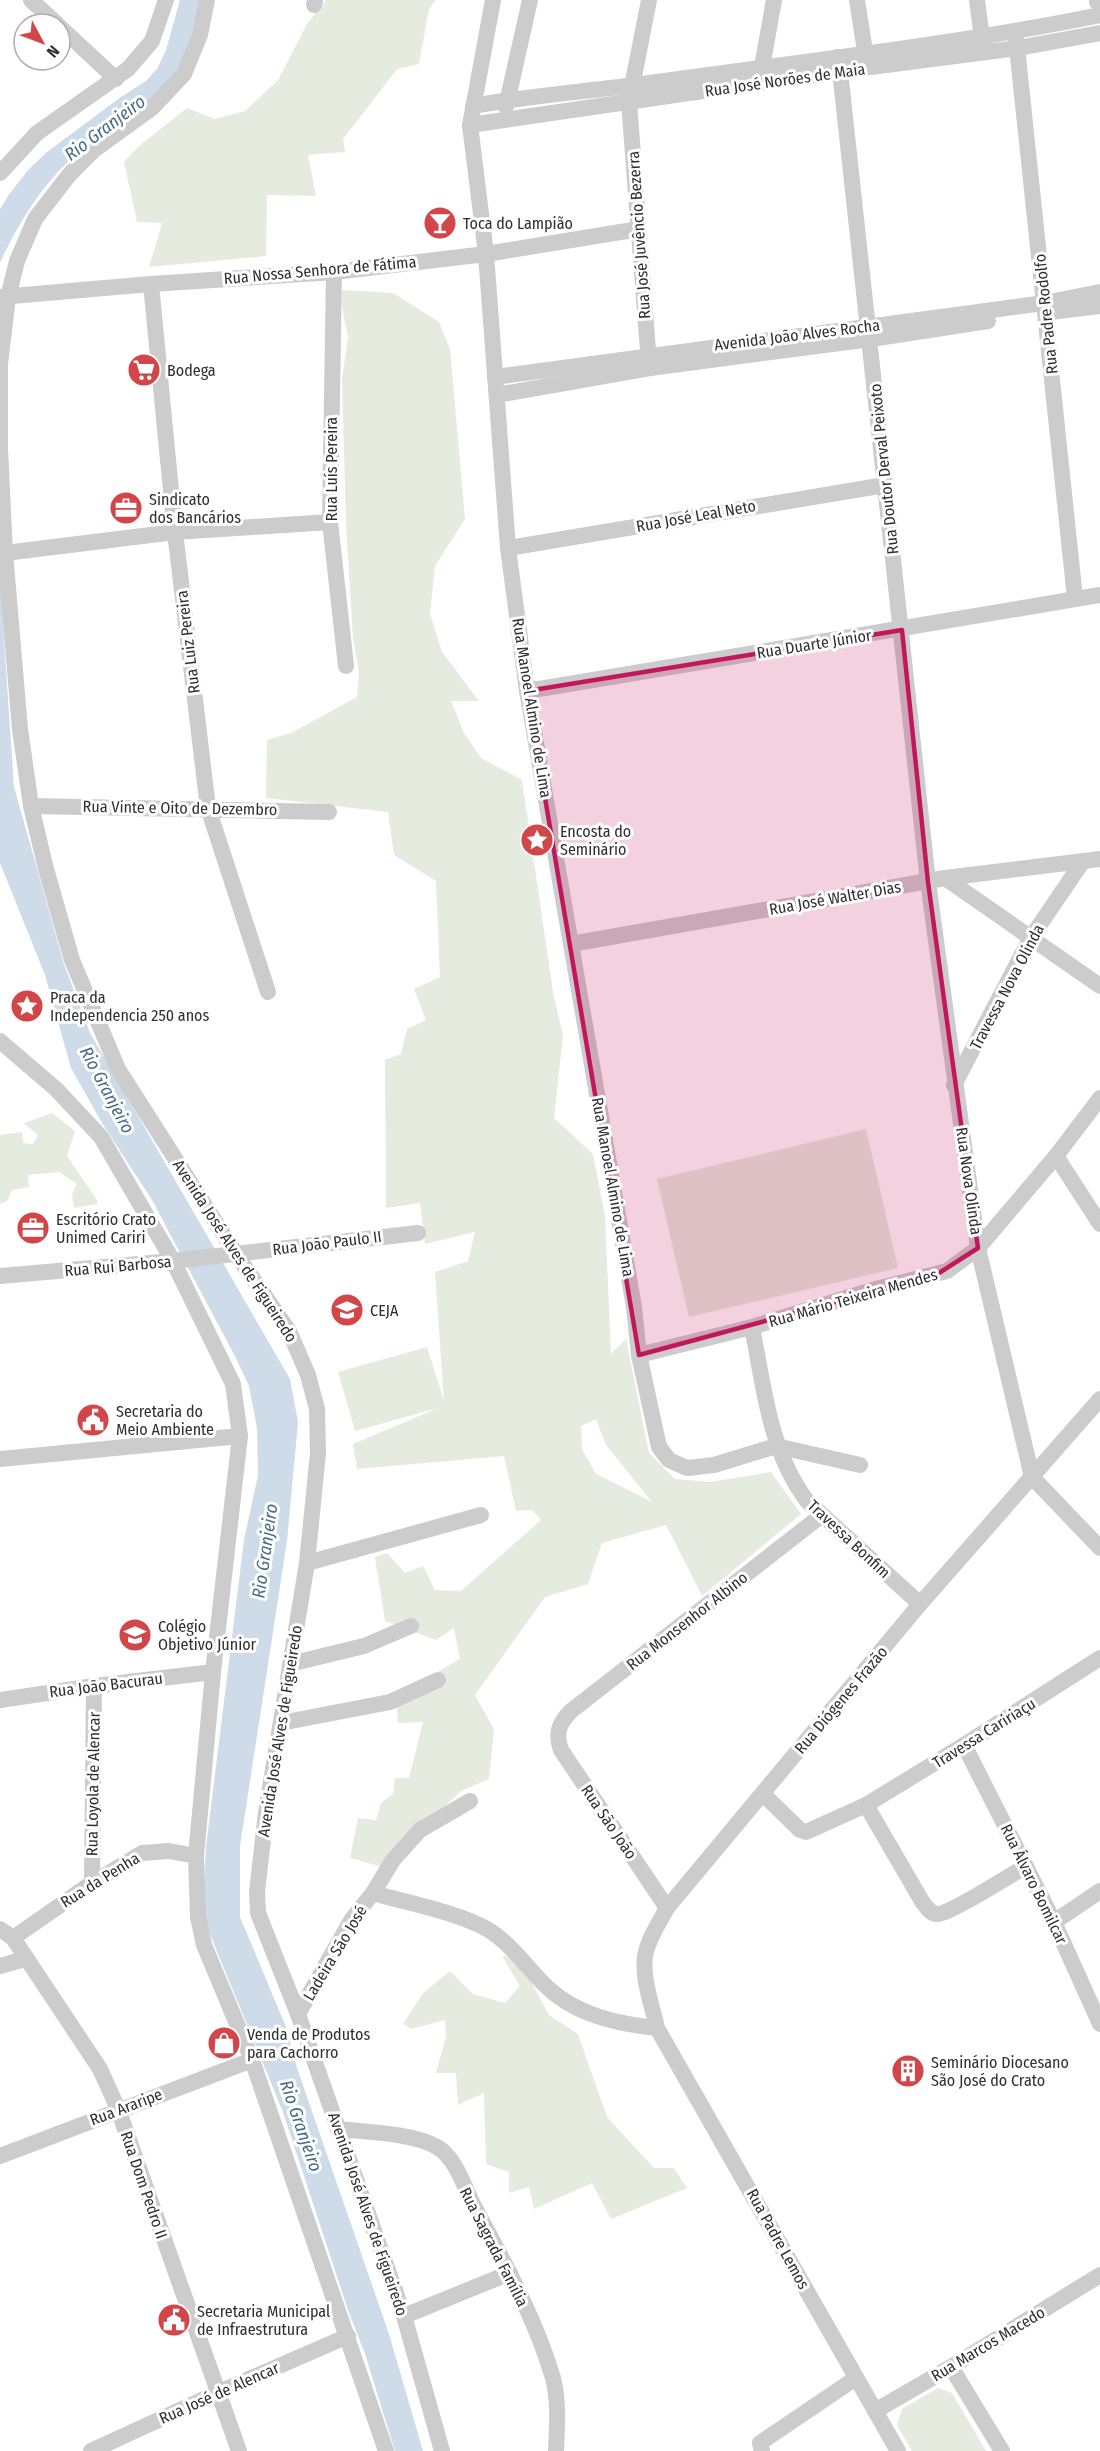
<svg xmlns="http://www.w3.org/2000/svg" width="1100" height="2451" font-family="'Fira Sans Condensed',sans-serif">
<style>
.green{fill:#e5ebdf;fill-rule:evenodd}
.water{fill:#cddce8}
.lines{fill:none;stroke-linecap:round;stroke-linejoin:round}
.minor{stroke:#ccc;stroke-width:16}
.marked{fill:#c2185b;fill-opacity:0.2;stroke:#c2185b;stroke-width:4.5;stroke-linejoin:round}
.labels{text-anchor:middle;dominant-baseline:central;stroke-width:6;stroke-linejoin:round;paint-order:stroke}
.street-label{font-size:16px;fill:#2f2f2f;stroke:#fff}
.poi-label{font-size:16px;fill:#2f2f2f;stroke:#fff;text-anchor:start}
.water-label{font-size:18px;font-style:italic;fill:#466b89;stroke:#fff}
</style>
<rect width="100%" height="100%" fill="#fff"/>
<g class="green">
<polygon points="326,0 436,0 429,9 419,64 397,69 343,139 345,152 308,155 316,196 267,195 266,256 149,267 162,223 137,222 124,162 139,146 187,108 215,119 245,111 278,80 307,24"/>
<path d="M342,290l51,3 46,29 11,27 15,170 -30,47 -5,48 12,38 37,49h-28l13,32 17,25 41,22 31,212 10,43 -9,83 39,36 12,62 6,138 15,-15 23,114 26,26 35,3 61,-10 30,42 -99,82 -36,-71 -64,18 -14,41 -43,13 -70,98 19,34 -5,50 -28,12 -82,79v-4l-29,-8 8,-40 18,2 5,-17 12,-9 2,-16h14l14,-56 -25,1 -2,-27 64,-37 -6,-31 -18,12 -51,-19 -10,-64 12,-4 18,20 18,-7 12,24 26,1 80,-71 -9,-10 -16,1 -12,-55 -147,13 -4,-25 85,-36 -83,23 -17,-59 89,-25 17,54 -9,-129 33,-11 7,-29 -50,12 -5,-41 -34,5 -1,-148 16,-6 6,-25 19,-9 -12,-31 26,-12 -4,-96 -42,-26 -6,-43 -122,-14 1,-58 24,-7 66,-36 2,-25 -6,-34 -7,-115 -4,-143 6,-43 -6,-30zM596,1419l10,26 46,57 -56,-28 -14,-25 -1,-23z"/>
<polygon points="52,1113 75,1131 67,1156 97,1200 97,1204 74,1208 72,1194 77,1184 59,1172 28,1175 29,1187 12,1190 7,1201 0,1204 0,1135 22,1132 23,1143 33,1144 38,1135 24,1123"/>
<polygon points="866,1129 898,1268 689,1317 657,1179"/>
<polygon points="502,1956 518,1957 549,2015 578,2034 607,2117 654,2168 674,2168 687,2188 611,2219 592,2183 534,2209 529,2187 509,2193 509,2172 486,2164 484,2093 458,2105 456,2073 436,2073 446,2036 445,2020 411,2029 403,2024 423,1993 450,1971 473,1994 505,2003 520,1986"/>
<polygon points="938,2388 952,2393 986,2451 912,2451 897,2425 902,2409"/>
</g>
<g class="water">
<path d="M180,0h22c-6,24 -11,52 -24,73 -22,36 -66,55 -99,80 -33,24 -63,74 -79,110v-54l8,-13 20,-26 19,-18 74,-55 25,-16 11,-12 9,-19z"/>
<polygon points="0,580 14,787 64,964 90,1033 290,1379 298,1422 287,1541 240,1846 240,1917 286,2027 297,2068 389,2334 423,2451 395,2451 365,2354 348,2310 283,2112 207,1927 203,1900 206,1847 244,1540 258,1475 257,1428 249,1386 236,1358 152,1200 102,1123 71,1068 45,975 0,863"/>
</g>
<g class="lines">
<g class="minor">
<polyline points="31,0 57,24"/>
<polyline points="207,0 200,35 184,74 152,108 94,150 69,175 35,219 17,261 8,297 0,364 0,449 5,553 20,729 31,806 46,869 72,960 118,1069 236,1254 289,1331 308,1375 317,1409 318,1453 307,1563 266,1812 257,1892 258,1913 298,2014 404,2316 442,2451"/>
<polyline points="493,0 470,125 486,254 508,548 527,691 634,1307 639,1355 659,1447 669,1460 687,1468 714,1465 776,1446 860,1465"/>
<polyline points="649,0 629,102 649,364"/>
<polyline points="857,0 867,64"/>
<polyline points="977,0 983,46"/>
<polyline points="1097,2 1099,0"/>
<polyline points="314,5 315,0"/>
<polyline points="60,27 116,79"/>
<polyline points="1016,38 1075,598"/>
<polyline points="837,57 840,71 928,882 978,1248 1032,1477 1100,1548"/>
<polyline points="762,67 774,0"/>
<path d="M473,106c54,-10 108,-14 162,-21 155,-22 312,-39 465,-70"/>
<polyline points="506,107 530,0"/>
<polyline points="470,125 840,71 1018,48 1100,33"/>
<polyline points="0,173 37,133 128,69 152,41 166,0"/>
<polyline points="334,272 330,522 346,666"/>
<polyline points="151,284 175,532 208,808 268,992"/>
<polyline points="0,297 151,284 334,272 486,254 639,229"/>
<polyline points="1050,312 1100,306"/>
<polyline points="495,377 1044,303 1100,292"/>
<polyline points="497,395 650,368 871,339 988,321"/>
<polyline points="508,548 885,485"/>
<polyline points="5,553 175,532 330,522"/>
<polyline points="527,691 1100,595"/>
<polyline points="31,806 329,812"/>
<polyline points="945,878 1100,986"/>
<polyline points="571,944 945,878 1100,859"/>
<polyline points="0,1041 56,1089 101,1137 173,1261 233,1384 240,1436 213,1672 196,1856 198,1917 204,1945 252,2060 386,2451"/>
<polyline points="954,1085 1030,939 1083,861"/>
<polyline points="1056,1156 1100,1224"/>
<polyline points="0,1276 173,1261 418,1233"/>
<path d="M752,1327c12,60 17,123 55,174l113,103"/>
<polyline points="639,1355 752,1327 876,1289 947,1271 978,1248 1056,1156 1100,1098"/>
<polyline points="0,1459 240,1436"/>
<polyline points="307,1563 481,1515"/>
<polyline points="290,1664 364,1646 411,1626"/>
<polyline points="0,1700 94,1686 213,1672"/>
<polyline points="281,1723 390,1702 438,1680"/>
<polyline points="964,1745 1054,1922 1100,2024"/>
<polyline points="763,1794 800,1830 806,1832 866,1805 964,1745 1100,1658"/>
<path d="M866,1805l57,98c4,4 8,12 15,11 13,-1 73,-39 88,-48"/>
<polyline points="92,1883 94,1686"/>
<path d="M373,1893c34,10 84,19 114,36 24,14 40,39 60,58 29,28 71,37 110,41"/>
<path d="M667,1908l-106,-158c-6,-17 -2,-27 10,-39l251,-196"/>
<polyline points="1054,1922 1100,1891"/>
<polyline points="0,1929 13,1938 100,2069 118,2109 239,2451"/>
<polyline points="13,1938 92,1883 142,1853 169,1851 196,1856"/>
<polyline points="0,1966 25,1959"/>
<polyline points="298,2014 352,1919 373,1893 393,1860 420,1830 470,1801"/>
<path d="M338,2129c28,3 75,4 99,18 18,10 27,39 36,57 30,56 62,113 80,174 6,24 4,49 3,73"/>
<polyline points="0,2156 252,2060"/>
<polyline points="404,2316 510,2273"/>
<polyline points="951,2367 1002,2451"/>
<polyline points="875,2411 951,2367 1100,2275"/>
<polyline points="91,2451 217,2393 348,2336"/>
<polyline points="762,2451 760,2443 856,2378"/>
<path d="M898,2451l-241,-423c-5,-23 -15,-49 -12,-72 3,-17 14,-33 22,-48l253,-304 180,-205"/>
</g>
</g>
<path class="marked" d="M902,630l26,252 50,366 -42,27 -297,80 -112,-664z"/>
<defs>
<symbol id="bar-disc" viewBox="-11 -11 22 22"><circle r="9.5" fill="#d24548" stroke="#fff"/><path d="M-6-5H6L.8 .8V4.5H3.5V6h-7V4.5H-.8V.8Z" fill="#fff"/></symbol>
<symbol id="supermarket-disc" viewBox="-11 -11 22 22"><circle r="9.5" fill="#d24548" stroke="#fff"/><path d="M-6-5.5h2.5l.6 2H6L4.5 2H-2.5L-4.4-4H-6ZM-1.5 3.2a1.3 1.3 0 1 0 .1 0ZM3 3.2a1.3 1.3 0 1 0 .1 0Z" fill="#fff"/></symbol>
<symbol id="office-disc" viewBox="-11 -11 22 22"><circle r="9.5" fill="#d24548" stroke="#fff"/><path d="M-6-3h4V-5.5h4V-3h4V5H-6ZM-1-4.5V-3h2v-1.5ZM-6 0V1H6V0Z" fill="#fff"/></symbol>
<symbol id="sight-disc" viewBox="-11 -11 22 22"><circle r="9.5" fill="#d24548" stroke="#fff"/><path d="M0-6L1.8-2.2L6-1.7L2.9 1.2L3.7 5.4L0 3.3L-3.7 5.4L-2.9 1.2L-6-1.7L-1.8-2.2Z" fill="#fff"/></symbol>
<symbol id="school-disc" viewBox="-11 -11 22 22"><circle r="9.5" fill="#d24548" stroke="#fff"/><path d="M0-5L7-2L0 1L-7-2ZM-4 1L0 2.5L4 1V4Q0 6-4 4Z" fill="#fff"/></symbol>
<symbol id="civic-disc" viewBox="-11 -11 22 22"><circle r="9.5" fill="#d24548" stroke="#fff"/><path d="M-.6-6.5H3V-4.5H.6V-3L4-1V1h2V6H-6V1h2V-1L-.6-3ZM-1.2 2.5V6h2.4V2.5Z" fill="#fff"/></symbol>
<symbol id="shop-disc" viewBox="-11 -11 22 22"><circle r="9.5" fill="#d24548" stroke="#fff"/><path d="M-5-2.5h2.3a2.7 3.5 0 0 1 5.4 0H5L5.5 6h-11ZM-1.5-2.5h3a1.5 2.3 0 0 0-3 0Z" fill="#fff"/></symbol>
<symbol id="building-disc" viewBox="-11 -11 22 22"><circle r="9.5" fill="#d24548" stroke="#fff"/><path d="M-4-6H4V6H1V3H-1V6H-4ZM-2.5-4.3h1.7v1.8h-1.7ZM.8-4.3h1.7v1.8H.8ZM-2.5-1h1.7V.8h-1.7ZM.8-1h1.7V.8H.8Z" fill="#fff"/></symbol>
</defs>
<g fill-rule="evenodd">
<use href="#bar-disc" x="421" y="204" width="38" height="38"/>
<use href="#supermarket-disc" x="125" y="351" width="38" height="38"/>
<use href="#office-disc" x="107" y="489" width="38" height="38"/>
<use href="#sight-disc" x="518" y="821" width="38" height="38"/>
<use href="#sight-disc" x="8" y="987" width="38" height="38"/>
<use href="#office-disc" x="14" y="1209" width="38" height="38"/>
<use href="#school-disc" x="328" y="1291" width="38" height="38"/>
<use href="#civic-disc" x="74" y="1401" width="38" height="38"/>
<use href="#school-disc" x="116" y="1616" width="38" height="38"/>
<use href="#shop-disc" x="205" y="2024" width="38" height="38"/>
<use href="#building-disc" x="889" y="2052" width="38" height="38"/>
<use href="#civic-disc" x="155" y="2301" width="38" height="38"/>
</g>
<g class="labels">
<g class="street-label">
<text transform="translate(785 80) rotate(-8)">Rua José Norões de Maia</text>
<text transform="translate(639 235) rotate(-94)">Rua José Juvêncio Bezerra</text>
<text transform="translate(320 270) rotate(-5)">Rua Nossa Senhora de Fátima</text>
<text transform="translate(1046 314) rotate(-96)">Rua Padre Rodolfo</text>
<text transform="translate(797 335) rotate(-7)">Avenida João Alves Rocha</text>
<text transform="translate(331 469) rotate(-90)">Rua Luís Pereira</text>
<text transform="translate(884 469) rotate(-96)">Rua Doutor Derval Peixoto</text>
<text transform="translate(696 516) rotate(-10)">Rua José Leal Neto</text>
<text transform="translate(188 642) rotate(-97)">Rua Luiz Pereira</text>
<text transform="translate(814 644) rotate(-9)">Rua Duarte Júnior</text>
<text transform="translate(532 708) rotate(81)">Rua Manoel Almino de Lima</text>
<text transform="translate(180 808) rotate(1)">Rua Vinte e Oito de Dezembro</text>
<text transform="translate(835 898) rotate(-10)">Rua José Walter Dias</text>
<text transform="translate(1007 987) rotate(-62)">Travessa Nova Olinda</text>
<text transform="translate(969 1181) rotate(82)">Rua Nova Olinda</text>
<text transform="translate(613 1187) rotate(80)">Rua Manoel Almino de Lima</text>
<text transform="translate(327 1243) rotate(-7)">Rua João Paulo II</text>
<text transform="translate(235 1251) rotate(57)">Avenida José Alves de Figueiredo</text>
<text transform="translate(118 1266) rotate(-5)">Rua Rui Barbosa</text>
<text transform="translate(853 1298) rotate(-16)">Rua Mário Teixeira Mendes</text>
<text transform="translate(849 1539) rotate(43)">Travessa Bonfim</text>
<text transform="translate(687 1621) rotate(-38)">Rua Monsenhor Albino</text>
<text transform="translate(106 1685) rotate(-7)">Rua João Bacurau</text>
<text transform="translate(841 1700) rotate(-50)">Rua Diógenes Frazão</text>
<text transform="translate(280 1731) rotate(-81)">Avenida José Alves de Figueiredo</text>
<text transform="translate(984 1733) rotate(-32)">Travessa Caririaçu</text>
<text transform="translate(93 1784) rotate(-89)">Rua Loyola de Alencar</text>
<text transform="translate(609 1822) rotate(56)">Rua São João</text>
<text transform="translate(100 1880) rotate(-32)">Rua da Penha</text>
<text transform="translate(1034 1884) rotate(64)">Rua Álvaro Bomilcar</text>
<text transform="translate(335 1953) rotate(-59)">Ladeira São José</text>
<text transform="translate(126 2107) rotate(-21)">Rua Araripe</text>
<text transform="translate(144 2185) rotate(71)">Rua Dom Pedro II</text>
<text transform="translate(368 2214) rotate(71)">Avenida José Alves de Figueiredo</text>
<text transform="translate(778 2239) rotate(61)">Rua Padre Lemos</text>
<text transform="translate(494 2247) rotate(63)">Rua Sagrada Família</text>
<text transform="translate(988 2344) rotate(-31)">Rua Marcos Macedo</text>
<text transform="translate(219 2393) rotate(-24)">Rua José de Alencar</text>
</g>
<g class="poi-label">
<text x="463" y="223">Toca do Lampião</text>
<text x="167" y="370">Bodega</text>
<text x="149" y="499">Sindicato<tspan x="149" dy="18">dos Bancários</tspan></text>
<text x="560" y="831">Encosta do<tspan x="560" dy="18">Seminário</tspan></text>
<text x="50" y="997">Praca da<tspan x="50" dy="18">Independencia 250 anos</tspan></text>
<text x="56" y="1219">Escritório Crato<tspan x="56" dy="18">Unimed Cariri</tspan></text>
<text x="370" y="1310">CEJA</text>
<text x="116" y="1411">Secretaria do<tspan x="116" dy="18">Meio Ambiente</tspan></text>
<text x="158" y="1626">Colégio<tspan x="158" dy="18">Objetivo Júnior</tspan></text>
<text x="247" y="2034">Venda de Produtos<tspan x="247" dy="18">para Cachorro</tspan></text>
<text x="931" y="2062">Seminário Diocesano<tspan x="931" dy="18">São José do Crato</tspan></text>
<text x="197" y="2311">Secretaria Municipal<tspan x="197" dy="18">de Infraestrutura</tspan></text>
</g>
<g class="water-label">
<text transform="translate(105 128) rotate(-37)">Rio Granjeiro</text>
<text transform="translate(107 1090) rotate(62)">Rio Granjeiro</text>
<text transform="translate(265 1551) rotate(-82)">Rio Granjeiro</text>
<text transform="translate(301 2126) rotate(71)">Rio Granjeiro</text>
</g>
</g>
<g transform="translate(42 42) rotate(131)"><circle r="28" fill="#ffffff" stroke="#acacac" stroke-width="1.5"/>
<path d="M0-4.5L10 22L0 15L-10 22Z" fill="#d24548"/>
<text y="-9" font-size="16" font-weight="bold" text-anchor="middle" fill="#2f2f2f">N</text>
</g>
</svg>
